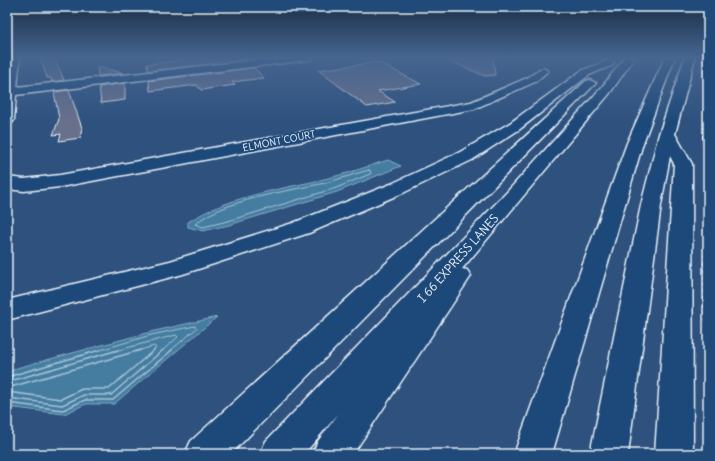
<svg xmlns="http://www.w3.org/2000/svg" width="715" height="461" font-family="Delius,sans-serif">
<style>
.water{fill:#457da1;stroke:#86abc4}
.lines{fill:none;stroke-linecap:round;stroke-linejoin:round}
.shore-far1{stroke:#a7c3d5;stroke-width:1}
.shore{stroke:#a7c3d5;stroke-width:1.5}
.building{fill:#686f8c;stroke:#e8f1f8}
.minor-casing{stroke:#e8f1f8;stroke-width:3}
.highway-casing{stroke:#e8f1f8;stroke-width:3}
.path-far4{stroke:#e8f1f8;stroke-width:1;stroke-dasharray:1.5 1.5;stroke-linecap:butt}
.path-far3{stroke:#e8f1f8;stroke-width:1.5;stroke-dasharray:2 2;stroke-linecap:butt}
.path-far2{stroke:#e8f1f8;stroke-width:2;stroke-dasharray:2.5 2.5;stroke-linecap:butt}
.path-far1{stroke:#e8f1f8;stroke-width:2.5;stroke-dasharray:3 3;stroke-linecap:butt}
.path{stroke:#e8f1f8;stroke-width:3;stroke-dasharray:3.5 3.5;stroke-linecap:butt}
.minor{fill:#1f4a7a;fill-rule:evenodd}
.highway{fill:#1f4a7a;fill-rule:evenodd}
.labels{text-anchor:middle;dominant-baseline:central;stroke-width:3.5;stroke-linejoin:round;paint-order:stroke}
.far-street-label{font-size:10px;fill:#e8f1f8;stroke:#1f4a7a}
.street-label{font-size:12px;fill:#e8f1f8;stroke:#1f4a7a}
</style>
<rect width="100%" height="100%" fill="#2e517e"/>
<filter id="ink" filterUnits="userSpaceOnUse"><feTurbulence type="fractalNoise" baseFrequency=".025" numOctaves="2"/><feDisplacementMap in="SourceGraphic" scale="8" xChannelSelector="R" yChannelSelector="G"/><feConvolveMatrix kernelMatrix="1 2 1 2 8 2 1 2 1" color-interpolation-filters="sRGB"/></filter>
<g filter="url(#ink)">
<g class="water">
<path d="M388,160l13,6 -64,26 -108,33 -26,6 -15,-4v-5c44,-28 99,-33 148,-46 17,-4 35,-11 52,-16z"/>
<polygon points="217,317 114,404 86,404 64,414 7,407 7,373 17,368 150,332"/>
</g>
<g class="lines">
<g class="shore-far1">
<path d="M369,170l2,2 -1,2 -34,14 -108,33 -25,6 -8,-3c28,-24 93,-33 130,-41 15,-4 29,-9 44,-13z"/>
<polyline points="97,351 151,335 195,326 197,328 170,351"/>
<polyline points="115,351 176,335 178,337 162,351"/>
<polyline points="137,351 154,346 156,348 153,351"/>
</g>
<g class="shore">
<polyline points="7,377 100,350"/>
<polyline points="7,382 118,350"/>
<polyline points="7,388 141,350"/>
<polyline points="7,392 61,399 82,389 109,389 154,350"/>
<polyline points="7,398 62,405 84,395 111,395 163,350"/>
<polyline points="7,403 63,410 85,400 113,400 172,350"/>
</g>
</g>
<g class="building">
<polygon points="40,57 54,57 64,80 52,82 51,78 47,78"/>
<polygon points="179,57 244,57 246,60 148,71 147,64 181,60"/>
<polygon points="440,57 493,57 495,75 485,76"/>
<polygon points="378,62 421,84 378,91 395,102 367,107 318,70"/>
<polygon points="97,67 124,73 98,76"/>
<polygon points="254,68 264,78 232,82 235,85 201,90 197,85 150,91 149,81"/>
<polygon points="125,83 125,100 101,103 99,87"/>
<polygon points="69,90 82,128 80,138 59,141 61,134 53,135 59,119 54,92"/>
</g>
<g class="lines">
<defs>
<g id="minor">
<polygon points="10,57 20,57 17,87 282,57 314,57 309,60 16,95 14,120 12,123 7,124 7,76"/>
<polygon points="543,68 548,71 535,82 474,109 60,187 24,191 7,189 7,177 24,179 60,175 471,102 527,78"/>
</g>
<g id="highway">
<polygon points="625,57 635,57 610,93 462,269 467,270 471,276 353,454 312,454 318,441 339,413 304,454 260,454 266,441 507,192 602,87"/>
<polygon points="665,57 675,57 643,143 552,454 514,454 627,143"/>
<polygon points="685,57 695,57 675,134 692,164 693,454 655,454 674,164 670,156 661,205 628,454 590,454 641,205 659,134"/>
<polygon points="609,60 614,63 613,65 589,75 520,129 472,160 405,192 309,233 183,274 7,320 7,300 170,261 293,223 391,184 460,152 510,123 581,71"/>
<polygon points="590,80 596,83 594,85 231,454 185,454 191,441 586,81"/>
</g>
</defs>
<use href="#minor" class="minor-casing"/>
<use href="#highway" class="highway-casing"/>
<polyline class="path-far4" points="707,93 708,85"/>
<polyline class="path-far3" points="703,137 707,92"/>
<polyline class="path-far2" points="703,136 706,193"/>
<polyline class="path-far1" points="705,263 706,192"/>
<polyline class="path" points="705,262 705,306 708,332"/>
<use href="#minor" class="minor"/>
<use href="#highway" class="highway"/>
</g>
</g>
<linearGradient id="sky" x2="0" y2="1"><stop stop-color="#192d45"/><stop offset="0.47" stop-color="#46658f"/><stop offset="1" stop-color="#46658f" stop-opacity="0"/></linearGradient>
<rect width="715" height="122" fill="url(#sky)"/>
<g class="labels">
<g class="far-street-label">
<text transform="translate(279 141) rotate(-11)">ELMONT COURT</text>
</g>
<g class="street-label">
<text transform="translate(458 258) rotate(-48)">I 66 EXPRESS LANES</text>
</g>
</g>
<rect width="715" height="461" fill="none" stroke="#1f4a7a" stroke-width="24"/>
<rect x="12" y="12" width="691" height="437" fill="none" stroke="#e8f1f8" stroke-width="1.5" filter="url(#ink)"/>
</svg>
